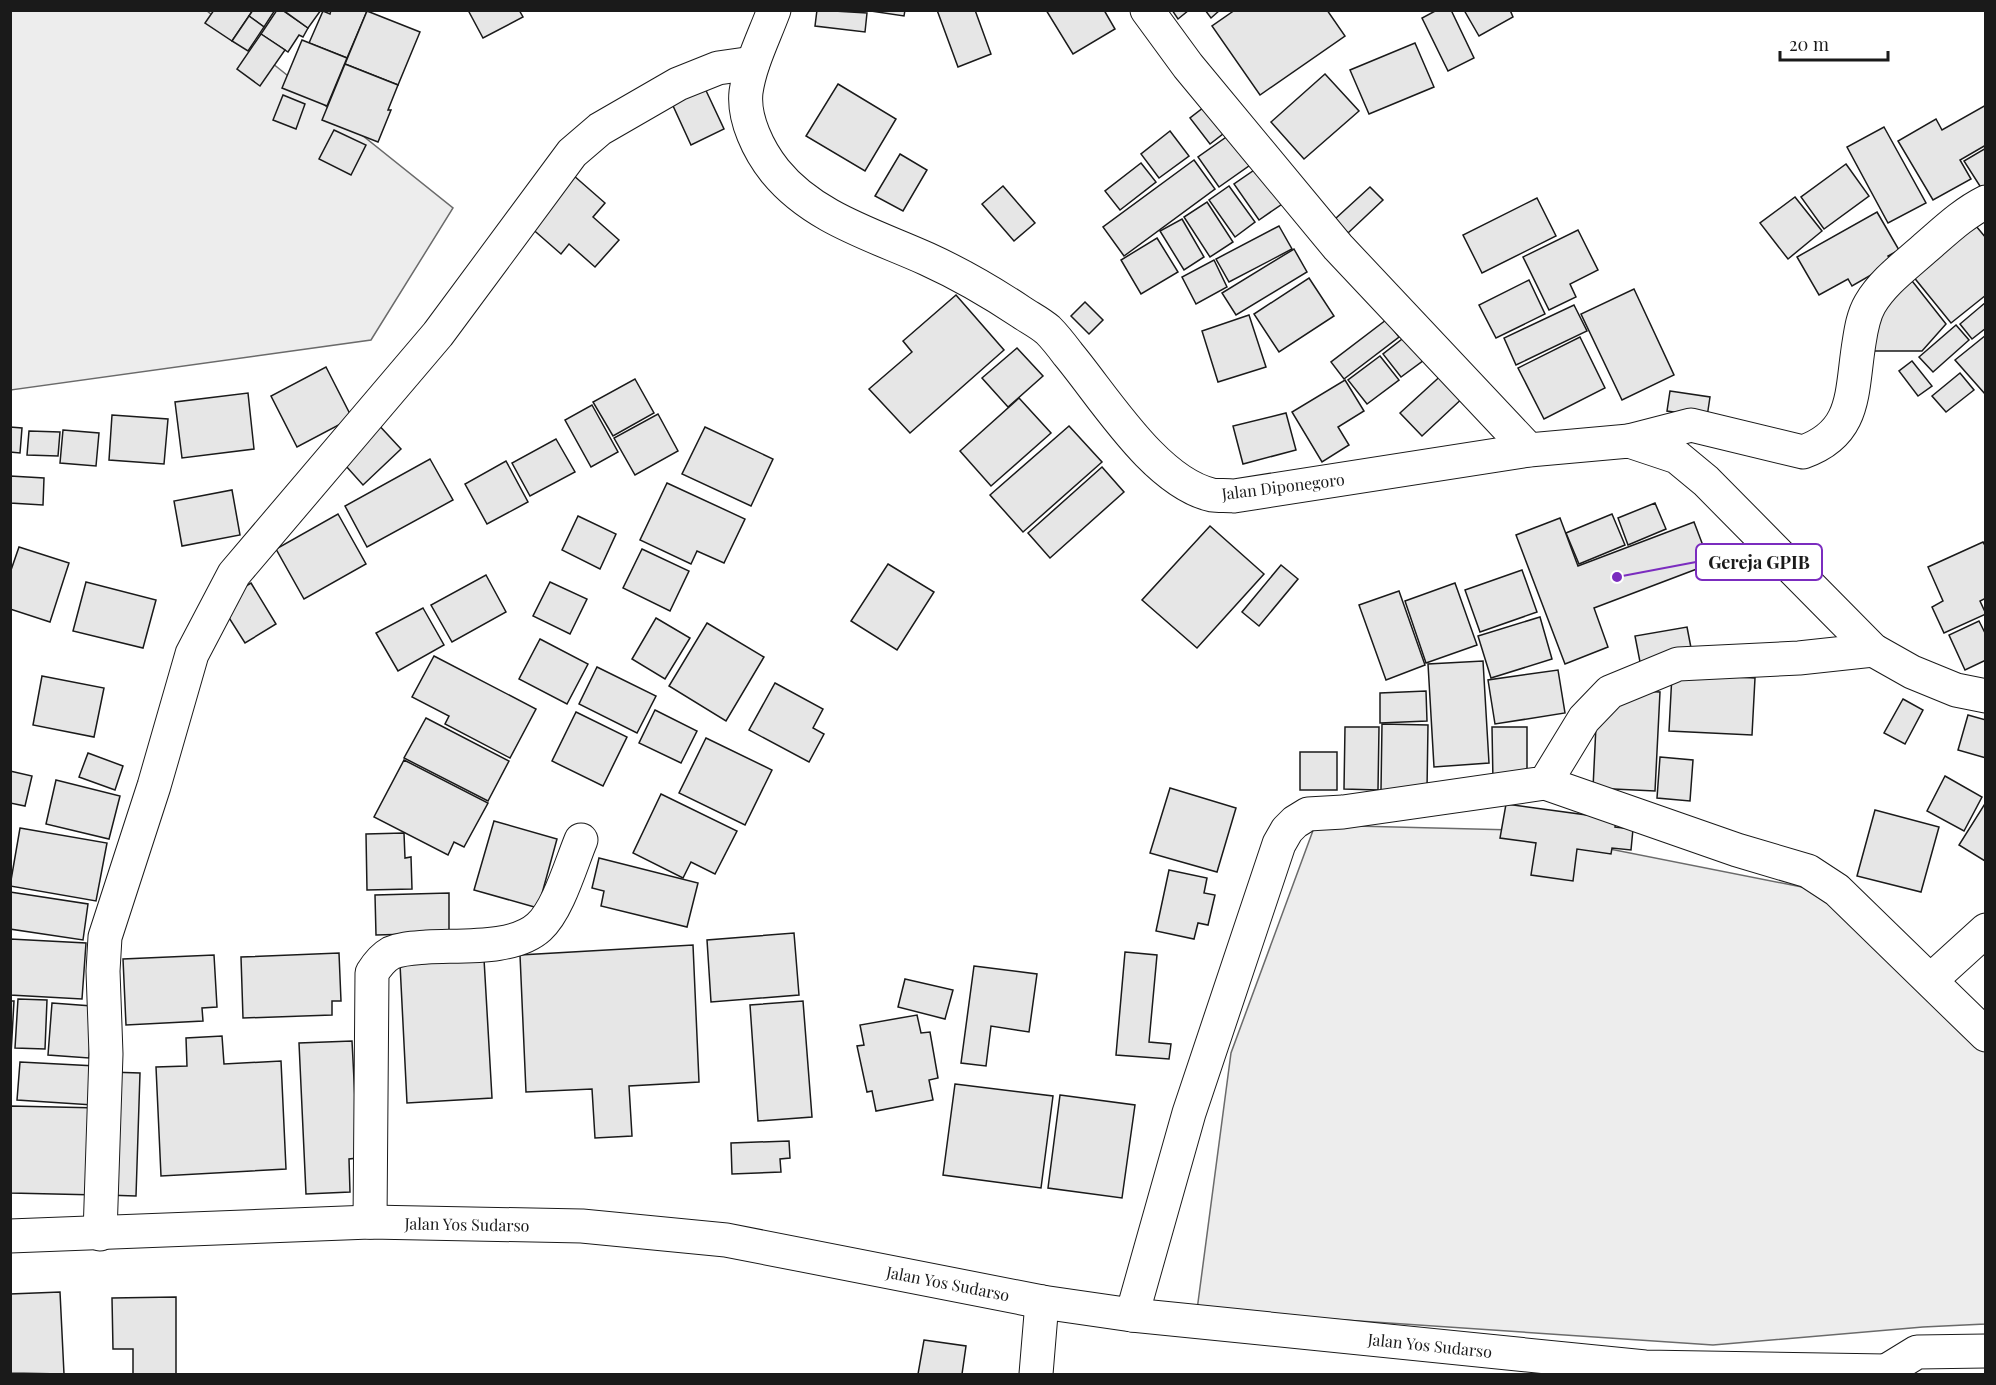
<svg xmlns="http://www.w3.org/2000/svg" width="1996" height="1385" font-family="'Playfair Display',serif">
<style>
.built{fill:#ededed;stroke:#6a6a6a;stroke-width:1.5}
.building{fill:#e6e6e6;stroke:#1a1a1a;stroke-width:1.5}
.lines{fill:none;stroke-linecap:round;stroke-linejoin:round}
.minor-casing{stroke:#1a1a1a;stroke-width:35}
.highway-casing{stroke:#1a1a1a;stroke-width:35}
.minor{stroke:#fff;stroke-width:33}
.highway{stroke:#fff;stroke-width:33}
.labels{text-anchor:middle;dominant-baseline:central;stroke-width:4.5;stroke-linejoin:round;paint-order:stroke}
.street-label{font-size:16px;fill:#1a1a1a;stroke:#fff}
.leader{fill:none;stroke:#7b2cbf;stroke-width:2}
.callout-dot{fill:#7b2cbf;stroke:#fff;stroke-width:2}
.callout{fill:#fff;stroke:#7b2cbf;stroke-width:2}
.callout-label{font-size:18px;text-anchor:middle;font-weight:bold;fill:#1a1a1a}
</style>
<rect width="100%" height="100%" fill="#fff"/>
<g class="built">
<polygon points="10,11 207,11 453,208 371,340 11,390"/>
<polygon points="1315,825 1514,830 1822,891 1985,1051 1985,1324 1923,1327 1713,1345 1197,1310 1231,1053"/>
</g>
<g class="building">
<polygon points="214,10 253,10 232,41 205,23"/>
<polygon points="253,10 275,10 264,27 249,16"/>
<polygon points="277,10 282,10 308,28 303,37 299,35 288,52 261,34"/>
<polygon points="283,10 321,10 308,28"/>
<polygon points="331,10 367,11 347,58 309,43 323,11 330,14"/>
<polygon points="468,10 519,10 523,17 483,38"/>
<polygon points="817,10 867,13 865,32 815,26"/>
<polygon points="864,10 905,10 904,16"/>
<polygon points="937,10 975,10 991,54 958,67"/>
<polygon points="1046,10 1104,10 1115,29 1073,54"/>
<polygon points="1172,10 1189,10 1178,19"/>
<polygon points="1205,10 1220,10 1211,18"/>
<polygon points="1235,10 1327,10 1345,36 1260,95 1212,26"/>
<polygon points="1437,10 1451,10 1474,58 1448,71 1422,18"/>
<polygon points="1464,10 1510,10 1513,17 1479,36"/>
<polygon points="367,11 420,32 398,85 345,64"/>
<polygon points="249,16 264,27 248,51 232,41"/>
<polygon points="261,34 285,50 260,86 237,69"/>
<polygon points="302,40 347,58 327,106 282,88"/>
<polygon points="1415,43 1434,87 1369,114 1350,70"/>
<polygon points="345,64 398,85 388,110 391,110 378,142 322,120"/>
<polygon points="1325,74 1359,111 1304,159 1271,122"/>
<polygon points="702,82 724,129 691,145 669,97"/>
<polygon points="838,84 896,119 865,171 806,136"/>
<polygon points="283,95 305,104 296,129 273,120"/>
<polygon points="1208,104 1228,130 1210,144 1190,118"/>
<polygon points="1986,105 1986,145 1960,160 1971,179 1933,200 1898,141 1936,119 1942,130"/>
<polygon points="1884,127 1926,203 1888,223 1847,147"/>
<polygon points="334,130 366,145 351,175 319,159"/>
<polygon points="1170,131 1189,156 1159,178 1141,154"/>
<polygon points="1232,133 1253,163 1219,187 1198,157"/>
<polygon points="1986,148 1986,194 1985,194 1964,161"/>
<polygon points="900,154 927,170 903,211 875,196"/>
<polygon points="1194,160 1215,189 1124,256 1103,227"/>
<polygon points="1141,163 1156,182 1120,210 1105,191"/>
<polygon points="1263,164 1288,200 1259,220 1234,184"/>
<polygon points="1846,164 1869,196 1824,229 1801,197"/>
<polygon points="573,175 605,203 593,217 619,240 595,267 569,244 561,254 529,226"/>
<polygon points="1003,186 1035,223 1014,241 982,204"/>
<polygon points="1229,186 1255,222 1235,237 1209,200"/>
<polygon points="1370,187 1383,200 1348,233 1335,219"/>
<polygon points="1795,197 1822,231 1788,259 1760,223"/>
<polygon points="1537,198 1556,236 1482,273 1463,235"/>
<polygon points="1207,202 1233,242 1210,257 1184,217"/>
<polygon points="1877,212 1899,250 1888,256 1892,263 1852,286 1848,279 1819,295 1797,257"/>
<polygon points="1182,219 1204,257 1184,270 1160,231"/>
<polygon points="1971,220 1986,238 1986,295 1951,323 1908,270"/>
<polygon points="1279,226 1292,249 1229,282 1216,259"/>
<polygon points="1578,230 1598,270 1570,284 1576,297 1549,310 1523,257"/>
<polygon points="1157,238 1178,272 1141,294 1121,260"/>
<polygon points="1294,249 1307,272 1236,315 1222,293"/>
<polygon points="1214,260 1227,287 1196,304 1182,277"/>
<polygon points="1905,272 1946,324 1922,351 1862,351"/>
<polygon points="1309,278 1334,316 1279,352 1254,314"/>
<polygon points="1529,280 1545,314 1496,338 1479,305"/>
<polygon points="1634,289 1674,375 1622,400 1581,314"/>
<polygon points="956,295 1004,350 910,433 869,389 912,352 903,341"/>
<polygon points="1085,302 1103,320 1089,334 1071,316"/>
<polygon points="1986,302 1986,328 1972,339 1960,324"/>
<polygon points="1574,305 1587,331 1516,365 1504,338"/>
<polygon points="1249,315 1266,367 1218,382 1202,331"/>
<polygon points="1386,320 1399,337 1344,379 1331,362"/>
<polygon points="1956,325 1969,340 1933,372 1919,357"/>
<polygon points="1986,335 1986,394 1985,394 1955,360"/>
<polygon points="1406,336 1424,360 1401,377 1383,354"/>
<polygon points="1580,337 1605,388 1544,419 1518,368"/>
<polygon points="1017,348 1043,376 1008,407 982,378"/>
<polygon points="1380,356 1399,380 1367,404 1348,380"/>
<polygon points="1912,361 1932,386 1918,396 1899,371"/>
<polygon points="326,367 352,418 297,447 271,396"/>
<polygon points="1446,371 1467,394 1422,436 1400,413"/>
<polygon points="1960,373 1974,390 1946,412 1932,396"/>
<polygon points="635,379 654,413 613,436 593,402"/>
<polygon points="1345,380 1364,411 1338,427 1349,445 1322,462 1292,412"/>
<polygon points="1670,391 1710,397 1707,417 1667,411"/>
<polygon points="248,393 254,449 182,458 175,402"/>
<polygon points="1019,398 1051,433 991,486 960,451"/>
<polygon points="592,405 618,452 591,467 565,420"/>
<polygon points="1286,413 1296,450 1243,464 1233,426"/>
<polygon points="658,414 678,451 635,475 614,438"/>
<polygon points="112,415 168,419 164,464 109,460"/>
<polygon points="375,421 401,449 363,485 337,456"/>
<polygon points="1069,426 1102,462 1023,532 990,495"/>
<polygon points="10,427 22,428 20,453 10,452"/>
<polygon points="705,427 773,459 751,506 682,474"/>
<polygon points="63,430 99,433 96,466 60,463"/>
<polygon points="29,431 60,432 58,456 27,455"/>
<polygon points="556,439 575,472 530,496 512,463"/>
<polygon points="430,459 453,500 367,547 345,506"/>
<polygon points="506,461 528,502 487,524 465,484"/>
<polygon points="1102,467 1124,492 1050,558 1028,533"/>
<polygon points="10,476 44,478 43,505 10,503"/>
<polygon points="667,483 745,519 724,563 697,551 691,564 640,540"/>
<polygon points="232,490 240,535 182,546 174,501"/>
<polygon points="1655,503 1666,529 1628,545 1618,518"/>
<polygon points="338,514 366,564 304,599 276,549"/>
<polygon points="1612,514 1625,545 1579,564 1566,533"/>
<polygon points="578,516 616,534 600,569 562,550"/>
<polygon points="1560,518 1578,566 1694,522 1710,564 1594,608 1608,647 1565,664 1516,535"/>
<polygon points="1210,526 1264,574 1197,648 1142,600"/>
<polygon points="1983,542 1986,547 1986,598 1980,601 1986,614 1944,633 1932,607 1943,601 1928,567"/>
<polygon points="19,547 69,563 50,622 10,609 10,573"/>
<polygon points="642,549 689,571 670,611 623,588"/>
<polygon points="888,564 934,592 897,650 851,621"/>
<polygon points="1281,565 1298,579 1259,626 1242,612"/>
<polygon points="1522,570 1537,612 1480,632 1465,590"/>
<polygon points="486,575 506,612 452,642 431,605"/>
<polygon points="86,582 156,600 143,648 73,631"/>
<polygon points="550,582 587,599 570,634 533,616"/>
<polygon points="251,583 276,624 245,643 219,602"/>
<polygon points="1455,583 1477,645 1426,663 1405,601"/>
<polygon points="1399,591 1425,665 1386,680 1359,605"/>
<polygon points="423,608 444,645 398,671 376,633"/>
<polygon points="1540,617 1552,659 1491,678 1478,636"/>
<polygon points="656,618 690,638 665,679 632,659"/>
<polygon points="1979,621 1986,635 1986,660 1965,670 1949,635"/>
<polygon points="707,623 764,657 726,721 669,686"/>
<polygon points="1687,627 1692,653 1640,662 1635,636"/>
<polygon points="540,639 588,664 567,704 519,679"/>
<polygon points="434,656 536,709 510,758 445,724 449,716 412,697"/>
<polygon points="1483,661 1489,763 1434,767 1428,664"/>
<polygon points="597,667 656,696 637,733 579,704"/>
<polygon points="1558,670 1565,713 1495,724 1488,680"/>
<polygon points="1672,674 1755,678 1752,735 1669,731"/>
<polygon points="42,676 104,688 94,737 33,725"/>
<polygon points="775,683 823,709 813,728 824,734 809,762 749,730"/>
<polygon points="1617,690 1660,692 1655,791 1593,788 1597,705"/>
<polygon points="1426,691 1427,721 1380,723 1380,693"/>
<polygon points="1903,699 1923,710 1905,744 1884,733"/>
<polygon points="655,710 697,731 681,763 639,743"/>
<polygon points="576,712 627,737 603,786 552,761"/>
<polygon points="1968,715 1986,720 1986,758 1958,750"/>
<polygon points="426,718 509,761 488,801 404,758"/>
<polygon points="1382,724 1428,725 1427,790 1381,790"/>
<polygon points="1345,727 1379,727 1378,790 1344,789"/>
<polygon points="1492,727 1527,727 1527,781 1493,782"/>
<polygon points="706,738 772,770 745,825 679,793"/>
<rect x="1300" y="752" width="37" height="38"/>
<polygon points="88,753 123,766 115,790 79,777"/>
<polygon points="1660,757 1693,760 1690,801 1657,798"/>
<polygon points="404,760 488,803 464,847 454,842 448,855 374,817"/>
<polygon points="10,771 32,776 25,806 10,803"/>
<polygon points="1945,776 1982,797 1964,831 1927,811"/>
<polygon points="56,780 120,796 109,839 46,824"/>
<polygon points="1170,788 1236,808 1217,872 1150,853"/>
<polygon points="661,794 737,831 715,874 691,862 683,878 633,853"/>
<polygon points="1986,802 1986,861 1985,861 1959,845"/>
<polygon points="1506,804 1616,819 1615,827 1633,829 1631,850 1612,848 1611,854 1577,849 1573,881 1531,875 1536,843 1500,838"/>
<polygon points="1875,810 1939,827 1921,892 1857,876"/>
<polygon points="494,821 557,839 538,908 474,890"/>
<polygon points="20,828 107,843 96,901 10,886"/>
<polygon points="404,833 405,858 411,857 412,889 367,890 366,834"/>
<polygon points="599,858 698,883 687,927 601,906 604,891 592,888"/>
<polygon points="1169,870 1207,878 1204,893 1215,895 1208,925 1198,923 1194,939 1156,931"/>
<polygon points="10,892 88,904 83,940 10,929"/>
<polygon points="449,893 449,933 376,935 375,895"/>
<polygon points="794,933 799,995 711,1002 707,940"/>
<polygon points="10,939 86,943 82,999 10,995"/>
<polygon points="693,945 699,1082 629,1086 632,1136 595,1138 592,1089 526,1092 520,955"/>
<polygon points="1125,952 1157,955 1149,1042 1171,1044 1169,1059 1116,1055"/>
<polygon points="339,953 341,1001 332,1001 332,1015 243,1018 241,957"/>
<polygon points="214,955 217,1007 202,1008 203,1021 126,1025 123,959"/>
<polygon points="484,959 492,1098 407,1103 400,964"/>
<polygon points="974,966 1037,974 1029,1032 991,1026 986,1066 961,1063"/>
<polygon points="905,979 953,990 945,1019 898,1007"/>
<polygon points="18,999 47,1000 45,1049 15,1048"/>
<polygon points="10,1001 14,1001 10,1072"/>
<polygon points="803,1001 812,1117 758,1121 750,1005"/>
<polygon points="52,1003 92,1006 89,1058 48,1055"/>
<polygon points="917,1015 921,1033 930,1032 938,1078 929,1080 933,1100 876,1111 872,1091 867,1092 857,1046 864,1045 860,1025"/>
<polygon points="222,1036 224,1064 281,1061 286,1169 161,1176 156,1067 187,1066 186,1038"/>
<polygon points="352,1041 358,1158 349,1159 350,1192 306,1194 299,1043"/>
<polygon points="20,1062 96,1066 93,1105 17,1100"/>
<polygon points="109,1072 140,1073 136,1196 105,1195"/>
<polygon points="955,1084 1053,1096 1041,1188 943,1175"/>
<polygon points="1060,1095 1135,1105 1122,1198 1048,1188"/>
<polygon points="10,1106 100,1108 98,1195 10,1193"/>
<polygon points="789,1141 790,1158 780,1159 781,1172 732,1174 731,1143"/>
<polygon points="60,1292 64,1374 10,1373 10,1294"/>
<polygon points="176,1297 176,1374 133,1374 133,1349 113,1349 112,1298"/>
<polygon points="924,1340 966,1346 962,1374 918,1374"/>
</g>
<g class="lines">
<defs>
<g id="minor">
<polyline points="1147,10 1188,66 1338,247 1529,450"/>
<path d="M1629,441l62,-16 112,27c54,-19 48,-60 56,-109 2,-13 4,-27 11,-39 13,-22 35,-38 54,-55 20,-17 38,-35 62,-47"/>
<polyline points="1545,783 1737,850 1808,871 1837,890 1986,1035"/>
<polyline points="1931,980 1986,930"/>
<path d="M370,1222l2,-249c5,-8 10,-15 19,-20 11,-5 24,-5 36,-6 33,-2 87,3 112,-20 19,-17 32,-63 42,-87"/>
<polyline points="100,1234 106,1054 103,971 105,937 154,786 192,654 234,574 438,334 572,153 600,129 678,84 718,68 753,63"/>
<polyline points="1132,1315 1189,1113 1279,844 1287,830 1295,822 1308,814 1343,812 1545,783 1584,719 1610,692 1678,664 1799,658 1873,650"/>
<polyline points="1036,1374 1042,1302"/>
</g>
<g id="highway">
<path d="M774,10c-10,27 -24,54 -28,82 -3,27 13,59 29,79 38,47 99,64 152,88 33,15 64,33 94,53 9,6 19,11 27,18 7,7 14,16 20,24 36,43 87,128 144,141 7,1 15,0 22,1l295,-46 100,-9 48,16 29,24 167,169 39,22 44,18 30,6"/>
<polyline points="10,1236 370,1222 582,1226 726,1240 1042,1302 1132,1315 1645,1367 1886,1371 1893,1374"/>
<polyline points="1886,1371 1917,1352 1986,1351"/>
</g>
</defs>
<use href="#minor" class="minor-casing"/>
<use href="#highway" class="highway-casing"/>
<use href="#minor" class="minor"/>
<use href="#highway" class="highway"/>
</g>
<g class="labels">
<g class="street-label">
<text transform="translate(1283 486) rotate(-7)">Jalan Diponegoro</text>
<text transform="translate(467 1224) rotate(1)">Jalan Yos Sudarso</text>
<text transform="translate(948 1283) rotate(11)">Jalan Yos Sudarso</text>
<text transform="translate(1430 1345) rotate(6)">Jalan Yos Sudarso</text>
</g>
</g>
<path class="leader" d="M1617 577L1696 562"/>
<circle class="callout-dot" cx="1617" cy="577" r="6"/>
<rect class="callout" x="1696" y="544" width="126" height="36" rx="6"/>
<g class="callout-label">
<text x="1759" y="569">Gereja GPIB</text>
</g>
<rect width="1996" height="1385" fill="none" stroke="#1a1a1a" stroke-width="24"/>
<path d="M1780 51v9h108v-9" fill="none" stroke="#1a1a1a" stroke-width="3"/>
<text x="1789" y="51" font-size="18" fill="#1a1a1a" stroke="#ffffff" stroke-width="4.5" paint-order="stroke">20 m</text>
</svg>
